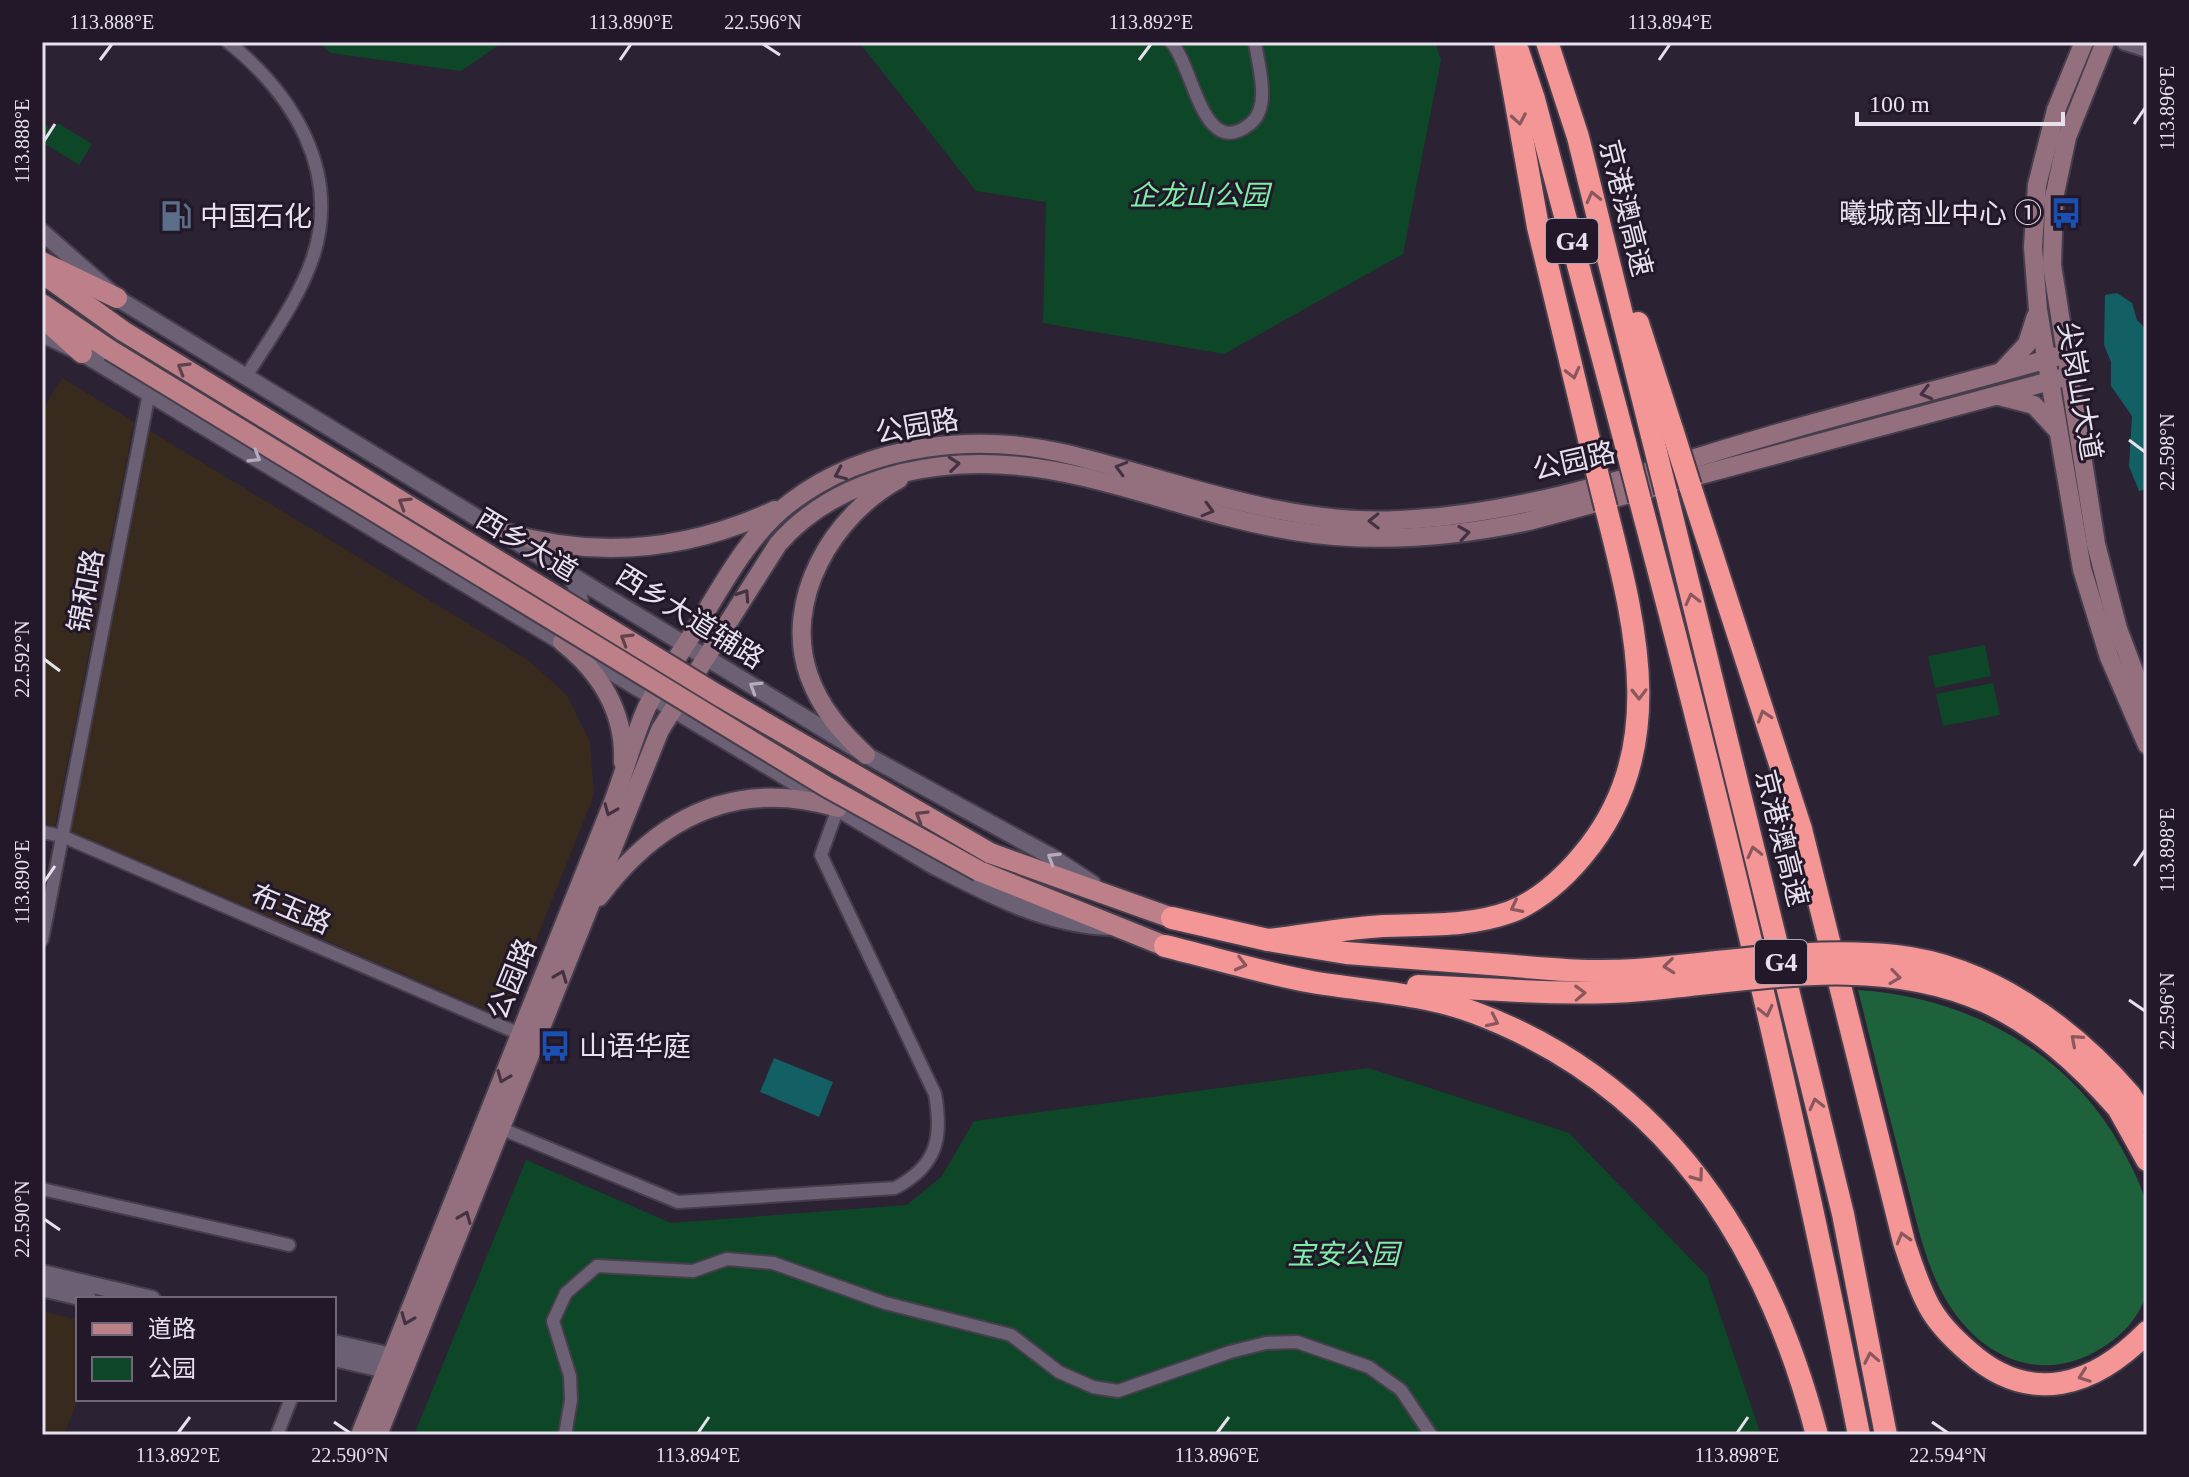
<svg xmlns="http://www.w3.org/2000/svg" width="2189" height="1477" font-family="'Times New Roman','Noto Sans SC',serif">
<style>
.industrial{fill:#392a1e}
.green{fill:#0d4727}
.forest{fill:#1d623b}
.water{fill:#125f64}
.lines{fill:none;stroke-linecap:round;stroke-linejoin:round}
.minor-casing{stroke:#473e4d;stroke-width:16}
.tertiary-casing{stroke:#473e4d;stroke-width:20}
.secondary-casing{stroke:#473e4d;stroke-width:22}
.primary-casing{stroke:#473e4d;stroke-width:24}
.motorway-casing{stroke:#473e4d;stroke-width:26}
.minor{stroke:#6b6074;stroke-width:12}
.tertiary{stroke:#6b6074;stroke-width:16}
.secondary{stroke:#94707e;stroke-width:18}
.primary{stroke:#bd8088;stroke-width:20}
.motorway{stroke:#f49695;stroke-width:22}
.primary-bridge-casing{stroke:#473e4d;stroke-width:24;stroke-linecap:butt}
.motorway-bridge-casing{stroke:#473e4d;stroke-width:26;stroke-linecap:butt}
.primary-bridge{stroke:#bd8088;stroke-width:20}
.motorway-bridge{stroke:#f49695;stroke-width:22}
.oneway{stroke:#8b575f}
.oneway2{stroke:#60424f}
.oneway3{stroke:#443242}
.oneway4{stroke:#b5adbd}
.ticks{fill:none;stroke:#e7e1ed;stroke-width:3}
.labels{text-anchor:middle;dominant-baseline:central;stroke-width:6;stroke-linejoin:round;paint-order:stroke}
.shield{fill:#221829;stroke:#aca5b2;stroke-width:2}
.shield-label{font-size:26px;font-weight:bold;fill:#e7e1ed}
.park-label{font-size:28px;font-style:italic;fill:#7df0a8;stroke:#221829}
.street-label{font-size:28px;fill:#e7e1ed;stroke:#221829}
.poi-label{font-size:28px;fill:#e7e1ed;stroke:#221829;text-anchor:start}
.neatline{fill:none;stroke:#e7e1ed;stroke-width:3}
.ticks-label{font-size:20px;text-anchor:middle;fill:#e7e1ed}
</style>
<rect width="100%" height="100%" fill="#2b2233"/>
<g class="industrial">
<polygon points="62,378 134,422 55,826 42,823 42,411"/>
<polygon points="150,431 528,660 567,695 590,742 594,795 505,1018 71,831"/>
<polygon points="42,1311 78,1320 78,1399 64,1435 42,1435"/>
</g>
<g class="green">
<polygon points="318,42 503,42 461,71 331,53"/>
<polygon points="859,42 1435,42 1441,60 1403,254 1224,354 1043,323 1046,202 976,191"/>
<polygon points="42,120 52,132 58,123 92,144 79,165 42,142"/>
<polygon points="1985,645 1991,676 1935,688 1928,656"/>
<polygon points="1993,683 2000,715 1943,726 1936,694"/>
<polygon points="1368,1068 1569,1133 1707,1276 1761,1435 414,1435 526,1160 671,1223 907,1205 942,1176 974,1121"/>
</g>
<path class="forest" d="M1858,990c108,7 209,60 263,157 10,19 22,40 26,61 2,14 0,29 0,43 0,13 2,29 -1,42 -4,19 -19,37 -34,48 -62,47 -130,22 -167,-43 -20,-34 -28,-76 -38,-114 -17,-65 -33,-129 -49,-194z"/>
<g class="water">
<polygon points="2117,293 2132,303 2137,320 2147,330 2147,489 2139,491 2129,466 2132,416 2111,386 2111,362 2104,345 2105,295"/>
<polygon points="774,1058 833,1082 819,1117 760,1092"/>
</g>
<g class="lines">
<defs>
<g id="minor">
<path d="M228,42c65,52 113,129 85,215 -14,42 -43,81 -66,118"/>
<path d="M1171,42c23,24 31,120 79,82 22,-17 8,-59 5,-82"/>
<polyline points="42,832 62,836 520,1034"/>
<polyline points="42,940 149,393"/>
<path d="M495,1126l183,76 217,-14c42,-22 48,-50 40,-94l-114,-239 17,-47"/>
<polyline points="42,1189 289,1245"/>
<polyline points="277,1435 291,1399"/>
<polyline points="565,1435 571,1400 570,1376 553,1321 566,1293 597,1266 693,1271 727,1259 773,1263 885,1303 1011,1335 1059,1372 1093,1387 1118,1391 1230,1352 1266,1343 1297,1342 1369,1367 1401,1390 1431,1435"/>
</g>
<g id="tertiary">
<polyline points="2125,42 2147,49"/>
<polyline points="42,232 117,298 866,755 1052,857 1093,884"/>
<path d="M42,334l40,19 850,512c56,29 112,59 176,62"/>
<path d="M556,632c29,-11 29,-36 13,-58"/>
<polyline points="42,1273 152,1299"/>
<polyline points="42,1288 88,1299"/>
<polyline points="334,1343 392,1356 401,1364"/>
<polyline points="334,1358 386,1370 399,1369"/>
</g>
<g id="secondary">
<polyline points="2084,42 2056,110 2037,185 2033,247 2038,310 2082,569 2109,657 2147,745"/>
<polyline points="2105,42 2067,137 2054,198 2052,265 2096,544 2118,629 2147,706"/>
<polyline points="2002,371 2027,344 2036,316"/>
<polyline points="1999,396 2034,405 2057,430"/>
<path d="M501,531c94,29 185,20 274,-21"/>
<path d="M562,642c38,30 63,70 61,120"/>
<path d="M866,755c-25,-23 -45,-46 -57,-79 -27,-76 24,-161 90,-197"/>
<path d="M599,897c61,-82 139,-119 239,-89"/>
<path d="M360,1435l253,-633c12,-31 20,-64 34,-95 12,-25 30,-48 44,-71 29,-46 56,-101 100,-134 78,-59 188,-70 280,-47 109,27 214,71 328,65 131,-6 258,-52 383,-88 94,-27 189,-51 284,-78"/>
<path d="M378,1435l282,-705 118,-186c33,-38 75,-59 124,-71 143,-34 255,36 392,58 79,13 156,7 235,-10l540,-145"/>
</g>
<g id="primary">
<polyline points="42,262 117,298"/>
<polyline points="42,273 123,331"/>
<polyline points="42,304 110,350"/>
<polyline points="42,317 82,353"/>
<polyline points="990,853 1172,918"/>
<polyline points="979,871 1165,946"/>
</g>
<g id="motorway">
<polyline points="1505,42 1538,227 1593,456"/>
<polyline points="1547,42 1578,137 1652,436"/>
<polyline points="1518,51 1534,99 1625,442"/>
<polyline points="1638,323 1673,432"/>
<path d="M1690,486l111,343 103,413c7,21 14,44 25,64 9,17 25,33 40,46 62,55 125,34 178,-20"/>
<polyline points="1666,492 1843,1214 1886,1435"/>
<path d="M1640,500c82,310 157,621 219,935"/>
<polyline points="1172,918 1268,940 1346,953 1503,965"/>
<path d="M1268,940c38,-4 77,-12 115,-14 44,-2 85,1 127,-14 27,-10 54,-34 72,-56 88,-104 54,-229 24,-348"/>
<path d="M1165,946c49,12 98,27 147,36 53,9 110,11 161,30 193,72 294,231 344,423"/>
<polyline points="1418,986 1502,990"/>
<polyline points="2130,1095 2147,1121"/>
<polyline points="2118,1108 2147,1160"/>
</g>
</defs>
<use href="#minor" class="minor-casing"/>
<use href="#tertiary" class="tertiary-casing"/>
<use href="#secondary" class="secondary-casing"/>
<use href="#primary" class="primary-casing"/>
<use href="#motorway" class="motorway-casing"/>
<use href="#minor" class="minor"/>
<use href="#tertiary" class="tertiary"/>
<use href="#secondary" class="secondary"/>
<use href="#primary" class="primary"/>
<use href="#motorway" class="motorway"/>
<defs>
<g id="primary-bridge">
<polyline points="123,331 716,694 990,853"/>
<polyline points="110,350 827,787 979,871"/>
</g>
<g id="motorway-bridge">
<polyline points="1673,432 1690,486"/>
<polyline points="1652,436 1666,492"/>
<polyline points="1625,442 1640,500"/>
<polyline points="1593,456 1606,508"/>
<path d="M1503,965c44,4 88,8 133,5 87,-7 173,-23 260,-14 92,10 176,71 234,139"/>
<path d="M1502,990c47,3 93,4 140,0 114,-10 235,-37 344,12 52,24 94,63 132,106"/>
</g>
</defs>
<use href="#primary-bridge" class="primary-bridge-casing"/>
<use href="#motorway-bridge" class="motorway-bridge-casing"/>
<use href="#primary-bridge" class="primary-bridge"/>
<use href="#motorway-bridge" class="motorway-bridge"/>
</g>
<defs><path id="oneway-chevron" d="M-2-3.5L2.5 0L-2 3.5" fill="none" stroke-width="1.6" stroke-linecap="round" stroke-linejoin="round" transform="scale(2)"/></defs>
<g class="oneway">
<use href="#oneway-chevron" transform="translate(1519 119) rotate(80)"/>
<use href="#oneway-chevron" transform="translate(1593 197) rotate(-104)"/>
<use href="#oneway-chevron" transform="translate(1573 373) rotate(76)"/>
<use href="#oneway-chevron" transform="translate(1692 599) rotate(-104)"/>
<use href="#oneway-chevron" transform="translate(1639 694) rotate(89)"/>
<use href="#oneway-chevron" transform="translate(1764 716) rotate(-108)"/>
<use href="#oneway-chevron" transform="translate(1754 852) rotate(-104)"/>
<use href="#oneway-chevron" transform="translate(1516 907) rotate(153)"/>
<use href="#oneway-chevron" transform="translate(1241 964) rotate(14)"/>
<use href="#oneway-chevron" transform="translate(1669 966) rotate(174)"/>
<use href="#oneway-chevron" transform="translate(1895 977) rotate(8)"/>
<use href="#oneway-chevron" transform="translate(1580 993) rotate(-2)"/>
<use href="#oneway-chevron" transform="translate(1766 1011) rotate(77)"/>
<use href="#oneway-chevron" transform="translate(1493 1021) rotate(25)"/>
<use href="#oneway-chevron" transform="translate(2076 1040) rotate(-139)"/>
<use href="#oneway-chevron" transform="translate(1816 1104) rotate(-104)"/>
<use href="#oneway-chevron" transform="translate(1698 1176) rotate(54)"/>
<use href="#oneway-chevron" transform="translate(1903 1238) rotate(-106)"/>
<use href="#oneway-chevron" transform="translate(1871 1358) rotate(-101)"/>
<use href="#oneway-chevron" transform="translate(2084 1376) rotate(160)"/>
</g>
<g class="oneway2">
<use href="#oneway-chevron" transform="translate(183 368) rotate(-149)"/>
<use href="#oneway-chevron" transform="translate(404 503) rotate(-149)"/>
<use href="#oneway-chevron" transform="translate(626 639) rotate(-149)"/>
<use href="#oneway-chevron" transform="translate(921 816) rotate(-149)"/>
</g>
<g class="oneway3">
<use href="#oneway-chevron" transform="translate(1926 393) rotate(165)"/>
<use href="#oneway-chevron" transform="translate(954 464) rotate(-6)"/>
<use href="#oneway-chevron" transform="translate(1121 468) rotate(-164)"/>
<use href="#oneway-chevron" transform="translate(840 474) rotate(156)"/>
<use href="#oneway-chevron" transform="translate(1208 510) rotate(16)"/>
<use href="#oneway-chevron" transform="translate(1374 521) rotate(179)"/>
<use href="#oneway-chevron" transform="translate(1464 533) rotate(-9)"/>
<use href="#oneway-chevron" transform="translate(744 595) rotate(-57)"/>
<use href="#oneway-chevron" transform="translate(610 810) rotate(112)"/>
<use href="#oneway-chevron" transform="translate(561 976) rotate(-68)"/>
<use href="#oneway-chevron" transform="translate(503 1077) rotate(112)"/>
<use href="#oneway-chevron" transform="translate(465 1217) rotate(-68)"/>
<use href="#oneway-chevron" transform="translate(407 1319) rotate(112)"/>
</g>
<g class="oneway4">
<use href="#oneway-chevron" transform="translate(255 457) rotate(31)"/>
<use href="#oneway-chevron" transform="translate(755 687) rotate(-148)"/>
<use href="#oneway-chevron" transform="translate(1053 858) rotate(-148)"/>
</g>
<path class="ticks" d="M763,44l17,11M100,60l12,-16M620,60l11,-16M1139,60l12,-16M1659,60l11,-16M2134,124l11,-16M44,141l11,-17M2129,440l16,12M44,659l16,12M2134,866l11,-16M44,882l11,-16M2129,1000l16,11M44,1219l16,11M334,1422l16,11M1932,1422l16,11M178,1433l12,-16M698,1433l11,-16M1217,1433l12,-16M1737,1433l11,-16"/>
<defs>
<symbol id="bus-bare" viewBox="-9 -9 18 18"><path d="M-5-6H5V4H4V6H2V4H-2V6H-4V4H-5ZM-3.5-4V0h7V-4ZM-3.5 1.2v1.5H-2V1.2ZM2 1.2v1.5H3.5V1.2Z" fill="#1a4fb4" stroke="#221829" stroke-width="2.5" paint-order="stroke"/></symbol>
<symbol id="fuel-bare" viewBox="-9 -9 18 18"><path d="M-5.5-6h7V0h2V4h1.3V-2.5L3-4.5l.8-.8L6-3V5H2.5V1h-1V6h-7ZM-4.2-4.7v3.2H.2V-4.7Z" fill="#5c6f8a" stroke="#221829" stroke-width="2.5" paint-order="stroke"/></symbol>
</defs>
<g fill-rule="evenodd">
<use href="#bus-bare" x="2044" y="191" width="44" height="44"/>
<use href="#fuel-bare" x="154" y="194" width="44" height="44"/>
<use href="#bus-bare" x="533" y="1024" width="44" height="44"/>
</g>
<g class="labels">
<g class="shield">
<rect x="1546" y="219" width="52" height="44" rx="6"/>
<rect x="1755" y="940" width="52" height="44" rx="6"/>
</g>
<g class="shield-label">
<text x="1572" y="241">G4</text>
<text x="1781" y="962">G4</text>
</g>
<g class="park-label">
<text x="1199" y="195">企龙山公园</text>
<text x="1343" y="1254">宝安公园</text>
</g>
<g class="street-label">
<text transform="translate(1626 208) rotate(76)">京港澳高速</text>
<text transform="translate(2080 391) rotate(80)">尖岗山大道</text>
<text transform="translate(917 426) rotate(-10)">公园路</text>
<text transform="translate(1574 461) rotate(-13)">公园路</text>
<text transform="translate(527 545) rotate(31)">西乡大道</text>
<text transform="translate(86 591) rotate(-79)">锦和路</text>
<text transform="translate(690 617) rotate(32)">西乡大道辅路</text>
<text transform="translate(1782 838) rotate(76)">京港澳高速</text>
<text transform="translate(291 909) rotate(23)">布玉路</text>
<text transform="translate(512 979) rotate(-68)">公园路</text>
</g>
<g class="poi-label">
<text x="2042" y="213" text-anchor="end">曦城商业中心 ①</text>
<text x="200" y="216">中国石化</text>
<text x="579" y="1046">山语华庭</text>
</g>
</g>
<rect width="2189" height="1477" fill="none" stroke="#221829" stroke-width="88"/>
<rect x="76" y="1297" width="260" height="104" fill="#221829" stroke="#716877" stroke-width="2"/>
<rect x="92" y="1323" width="40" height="12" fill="#bd8088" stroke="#716877" stroke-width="2"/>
<text x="148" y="1337" font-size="24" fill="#e7e1ed">道路</text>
<rect x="92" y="1357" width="40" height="24" fill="#0d4727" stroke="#716877" stroke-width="2"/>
<text x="148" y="1377" font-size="24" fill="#e7e1ed">公园</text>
<path d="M1857 112v12h206v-12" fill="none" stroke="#e7e1ed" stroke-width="4"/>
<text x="1869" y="112" font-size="24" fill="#e7e1ed" stroke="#221829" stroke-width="6" paint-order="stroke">100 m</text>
<rect x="44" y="44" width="2101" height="1389" class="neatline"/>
<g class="ticks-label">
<text x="112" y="29">113.888°E</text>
<text x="631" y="29">113.890°E</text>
<text x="763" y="29">22.596°N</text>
<text x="1151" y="29">113.892°E</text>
<text x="1670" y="29">113.894°E</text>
<text transform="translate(2167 108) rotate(-90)" y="7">113.896°E</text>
<text transform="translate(22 141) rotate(-90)" y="7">113.888°E</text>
<text transform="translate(2167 452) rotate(-90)" y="7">22.598°N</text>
<text transform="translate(22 659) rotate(-90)" y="7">22.592°N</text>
<text transform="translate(2167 850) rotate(-90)" y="7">113.898°E</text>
<text transform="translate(22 882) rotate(-90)" y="7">113.890°E</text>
<text transform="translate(2167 1011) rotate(-90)" y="7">22.596°N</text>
<text transform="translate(22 1219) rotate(-90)" y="7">22.590°N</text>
<text x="178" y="1462">113.892°E</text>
<text x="350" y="1462">22.590°N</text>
<text x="698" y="1462">113.894°E</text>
<text x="1217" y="1462">113.896°E</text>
<text x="1737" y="1462">113.898°E</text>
<text x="1948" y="1462">22.594°N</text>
</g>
</svg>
